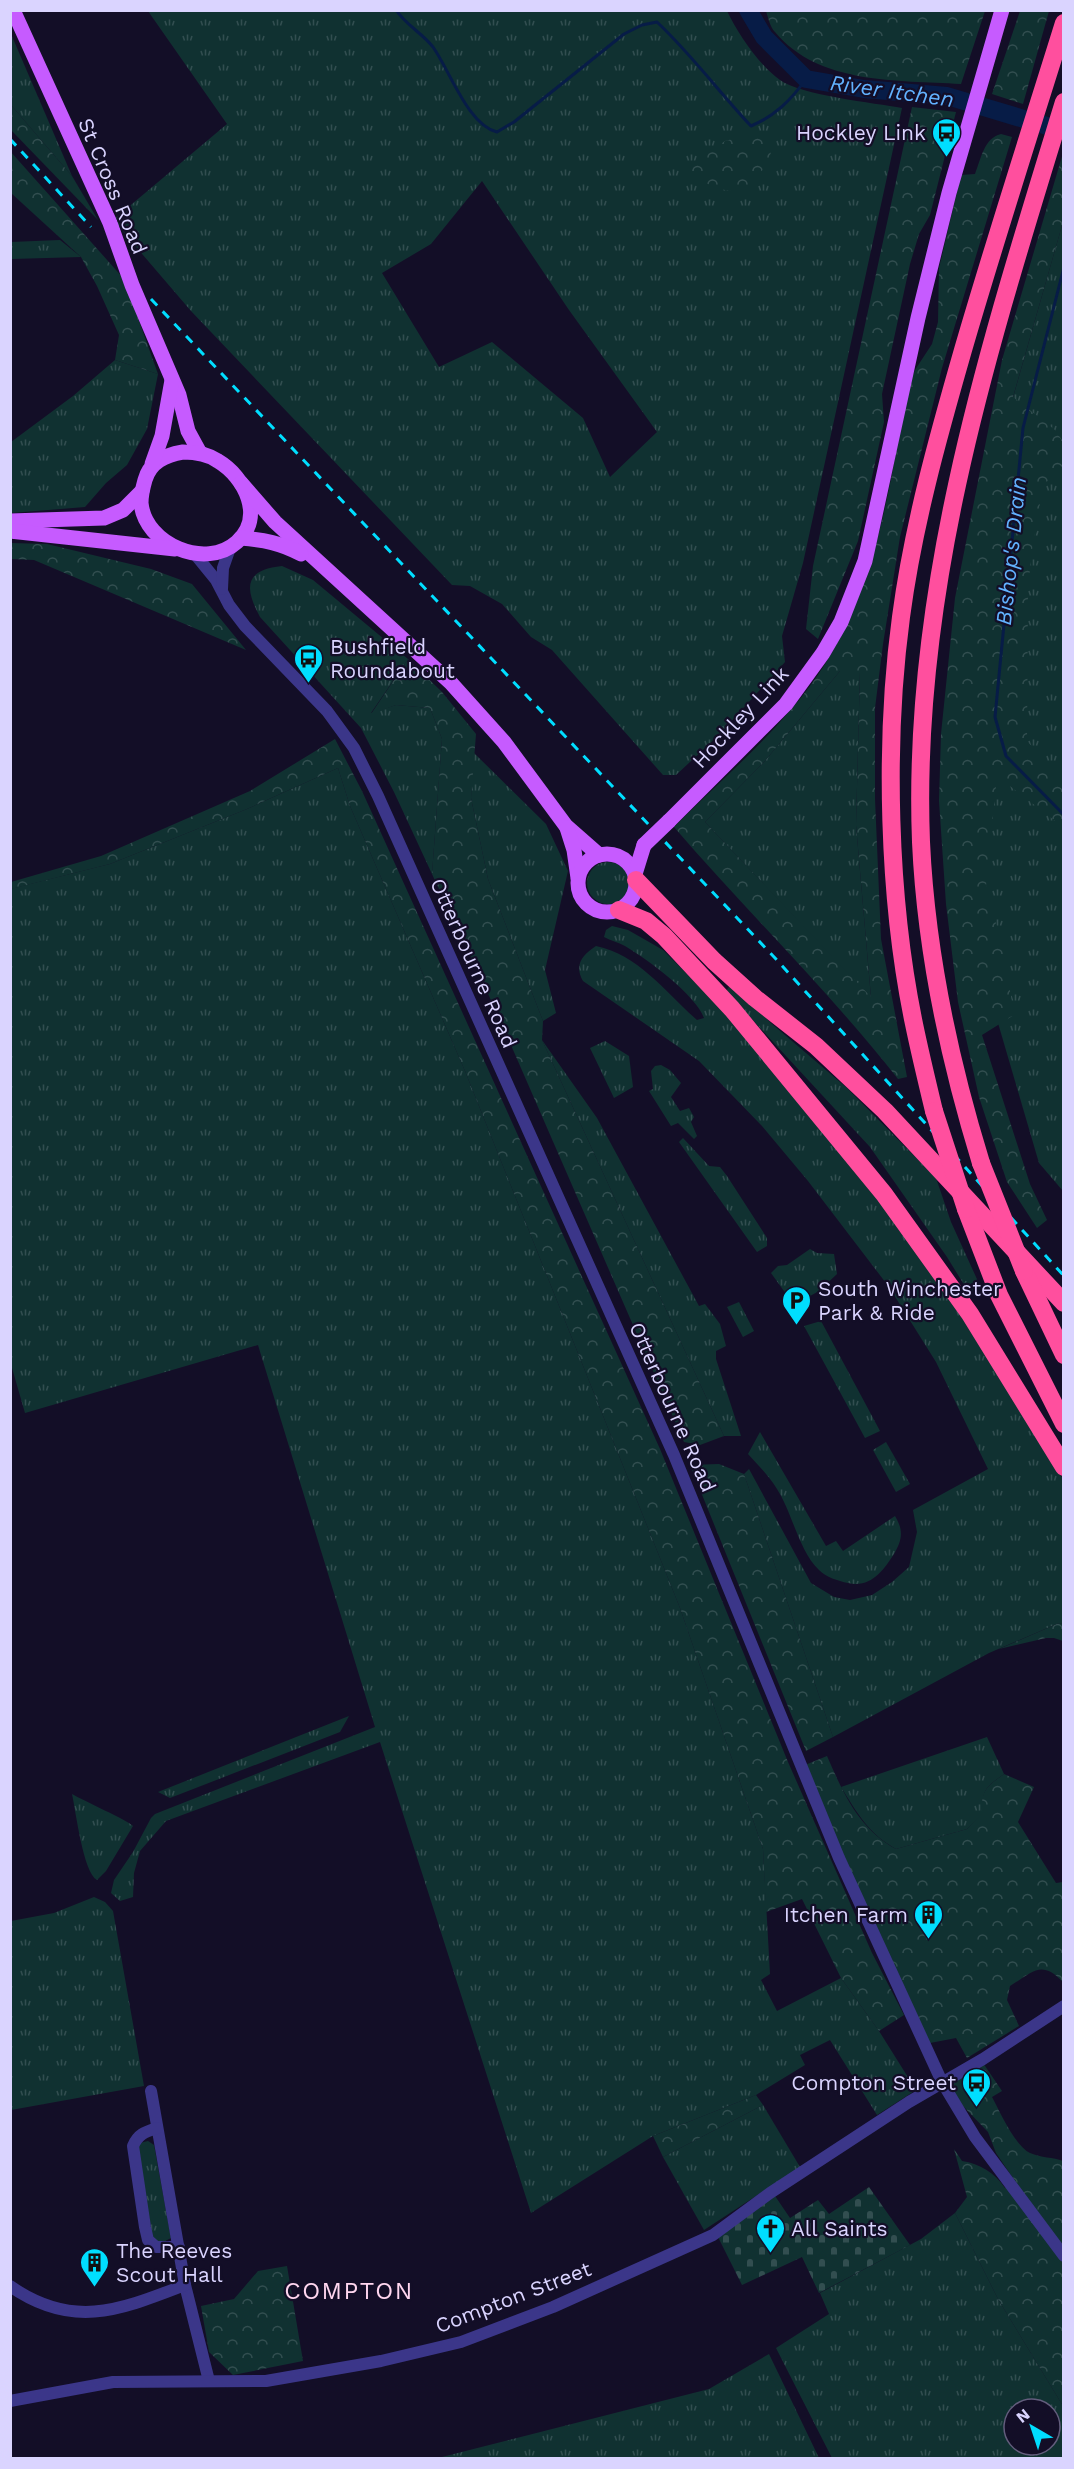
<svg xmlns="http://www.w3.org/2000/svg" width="1074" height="2469" font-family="'Work Sans',sans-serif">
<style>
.grass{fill:url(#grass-tufts);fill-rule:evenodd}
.forest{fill:url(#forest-crowns);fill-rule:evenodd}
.cemetery{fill:url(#cemetery-stones)}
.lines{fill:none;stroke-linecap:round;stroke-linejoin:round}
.stream{stroke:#071c47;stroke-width:3}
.river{stroke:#071c47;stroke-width:18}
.minor{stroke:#3b3689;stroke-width:12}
.major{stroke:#c65bff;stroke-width:15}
.highway{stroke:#ff4f9e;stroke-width:18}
.rail{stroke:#00deff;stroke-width:3;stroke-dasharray:9 8;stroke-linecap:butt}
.major-bridge{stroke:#c65bff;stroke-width:15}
.highway-bridge{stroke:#ff4f9e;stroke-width:18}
.labels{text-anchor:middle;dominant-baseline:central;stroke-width:4.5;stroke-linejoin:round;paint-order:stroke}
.poi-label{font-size:21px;fill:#dad4ff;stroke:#130e27;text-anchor:start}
.street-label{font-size:21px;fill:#dad4ff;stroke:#130e27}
.water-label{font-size:22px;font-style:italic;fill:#62b2ff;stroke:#130e27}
.quarter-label{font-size:24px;letter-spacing:1.5px;fill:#ffd6ef;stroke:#130e27}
</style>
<defs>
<pattern id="grass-tufts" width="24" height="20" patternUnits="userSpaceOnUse" patternTransform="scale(1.5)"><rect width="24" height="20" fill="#103131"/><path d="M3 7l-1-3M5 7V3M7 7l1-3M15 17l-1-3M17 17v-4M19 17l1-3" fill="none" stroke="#324e50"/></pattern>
<pattern id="forest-crowns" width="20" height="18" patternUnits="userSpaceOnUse" patternTransform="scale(1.5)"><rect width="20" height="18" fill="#103131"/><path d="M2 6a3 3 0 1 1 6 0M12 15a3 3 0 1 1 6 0" fill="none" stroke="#324e50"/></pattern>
<pattern id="cemetery-stones" width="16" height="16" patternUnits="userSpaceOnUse" patternTransform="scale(1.5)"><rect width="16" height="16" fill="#103131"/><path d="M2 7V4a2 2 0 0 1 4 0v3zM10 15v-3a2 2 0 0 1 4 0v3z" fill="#324e50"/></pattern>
</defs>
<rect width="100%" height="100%" fill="#130e27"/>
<g class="grass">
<path d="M148,11h579c11,23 32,54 53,69 20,15 95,23 122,28l-99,455 -21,73 3,26 -67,74 -42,39h-13l-111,-125 -21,-13 -29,-33 -32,-18 -18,-1 -261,-274 -78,-91 114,-96zM482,181l87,129 88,122 -47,45 -27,-59 -91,-76 -53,25 -57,-94 49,-29z"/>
<polygon points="11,34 72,176 11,105"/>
<polygon points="1063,222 1063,1191 1039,1163 967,917 1006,422"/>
<polygon points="60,240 81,257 11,259 11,242"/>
<polygon points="115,360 158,374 147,429 127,465 106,483 85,507 11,513 11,442 73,396"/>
<path d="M282,566l31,14 95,79 -37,54 25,-8 34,3 12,31 -10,135 -38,-82 -33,-64 -101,-111c-15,-28 -17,-47 22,-51z"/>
<polygon points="840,671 860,671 856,825 871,998 705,822 764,762"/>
<polygon points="473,752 546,824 568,871 545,970 556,1013 543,1021 488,879 471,798"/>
<polygon points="338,768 350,806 465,1071 680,1608 763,1849 770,1974 761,1980 777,2011 841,1978 879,2031 916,2090 877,2115 830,2040 800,2055 805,2065 756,2095 653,2136 531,2213 380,1742 166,1821 140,1851 134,1873 133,1897 120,1901 111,1893 114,1880 133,1852 151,1818 155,1814 375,1727 258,1345 25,1413 10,1361 10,889 110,864 247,809"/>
<circle cx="608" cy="883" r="21"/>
<path d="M612,926l16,4 35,20 53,53 123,144 119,160 105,172v145l-4,-1 -70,30 -156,84 -89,-263 5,-5 62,114 23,14 16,3 22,-5 20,-13 17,-15 8,-35 -4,-22 75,-41 -52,-107 -47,-75 -81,-106 -46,-55 -63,-65 -116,-80c-9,-16 -1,-26 13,-35 43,9 69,46 101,74l7,-2c-8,-23 -57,-59 -79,-72 -7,-4 -14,-5 -21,-9l2,-7z"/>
<polygon points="731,984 772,1024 847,1088 936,1178 951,1222 981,1288 971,1296 947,1257 870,1147 726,991"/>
<polygon points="542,1040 597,1118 699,1306 705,1304 720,1324 726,1346 716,1351 716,1359 741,1436 724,1436"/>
<polygon points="605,1041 629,1056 633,1087 614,1098 590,1048"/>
<polygon points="661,1065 670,1070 681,1083 671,1097 680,1111 689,1108 694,1117 691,1122 697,1136 694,1139 678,1123 671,1126 649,1091 653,1089 651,1071 655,1066"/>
<polygon points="683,1138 709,1166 720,1167 727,1176 767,1238 767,1246 757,1252 679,1142"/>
<polygon points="810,1249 817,1253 834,1254 837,1274 819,1291 794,1305 771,1273 778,1266 787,1265"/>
<polygon points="739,1302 754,1331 743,1337 727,1307"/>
<polygon points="821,1321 880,1431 865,1438 804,1326"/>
<path d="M760,1432l66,114 10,-5 7,10 52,-35c9,15 7,24 -1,38 -11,17 -23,34 -46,29 -10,-2 -22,-6 -29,-13 -20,-19 -27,-58 -42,-81 -8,-13 -19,-24 -29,-35z"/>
<polygon points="886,1442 910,1484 896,1492 873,1450"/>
<polygon points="349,1716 340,1732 170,1798 158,1792"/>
<path d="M987,1737l17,37c-18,13 -23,16 -21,39l-16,16 -71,20c-27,-15 -39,-36 -55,-62z"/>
<path d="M72,1794c10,6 57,27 61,32l-27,45 -9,9c-14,-8 -21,-68 -25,-86z"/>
<polygon points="94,1897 105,1902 113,1911 144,2086 11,2110 11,1921 54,1913"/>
<polygon points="763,2105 800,2167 704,2230 663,2157"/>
<polygon points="148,2141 154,2145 171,2238 161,2243 153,2239 137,2148 140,2143"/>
<path d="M955,2213l43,86 65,107v52h-231l-56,-110 53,-34 -9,-21 101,-54zM1014,2409h36v36h-36z"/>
<polygon points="769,2354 819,2458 438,2458 709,2389"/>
</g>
<g class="forest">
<path d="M766,11v-1l219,1 -24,73c-63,-4 -142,1 -186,-52 -5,-5 -7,-15 -9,-21z"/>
<polygon points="1020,11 1049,11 1023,104 992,94"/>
<polygon points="11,105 72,176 98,220 11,130"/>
<polygon points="912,107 956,112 930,215 919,234 910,264 882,394 884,422 858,541 818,639 806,629 813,566"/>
<path d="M751,134h14l7,9 -2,15 -20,32c-22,4 -41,-2 -58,-17v-10l33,-22z"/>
<path d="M1001,134l11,3 -70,231 -42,169 -17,107 -8,64v91l6,140 26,138 -9,2c-69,-88 -151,-167 -224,-252 46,-46 97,-89 136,-141 64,-86 79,-193 97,-296l8,-20 17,-26 6,-22 1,-54 22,-93 14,-1c6,-15 9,-36 26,-40zM840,671h20l-4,154 15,172 -166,-175 59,-60z"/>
<polygon points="10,151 124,279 158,374 115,360 119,335 97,286 81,257 11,193"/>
<polygon points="1063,153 1063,222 1013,397 1055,430 1064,443 1062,466 1043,486 1032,550 1028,588 1027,741 1063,781 1063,827 997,776 986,886 1004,954 1014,1015 982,1035 1030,1184 1047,1220 1037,1228 1007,1182 979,1097 958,1002 946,904 939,801 941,734 955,598 1002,360"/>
<polygon points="10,543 47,544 151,569 192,584 246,650 34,560 11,559"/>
<polygon points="408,659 442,692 476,734 471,798 488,879 543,1021 542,1040 724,1436 700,1445 684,1442 497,1013 432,874 442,739 430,708 396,705 371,714"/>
<polygon points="335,739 362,791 660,1449 788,1762 872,1953 904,2015 879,2031 841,1978 802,1899 766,1912 763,1849 680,1608 465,1071 350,806 338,768 247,809 110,864 11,889 11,882 101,856 250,791"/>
<polygon points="719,1464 744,1474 833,1737 806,1751 690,1465"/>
<polygon points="1059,1623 1063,1624 1063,1641 1054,1638 1046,1638 999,1649"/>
<path d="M827,1756c16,37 32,73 69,93l71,-20 15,-16c-1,-23 4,-26 22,-39l30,13 -16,35 38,61 7,-1v100c-22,-23 -30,-10 -53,4l-3,14 12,26 -52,32 -11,-20 -26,5 -79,-170 -46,-108z"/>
<path d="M983,2063l19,28 -10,6c8,15 23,49 38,56 11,5 23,4 33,8v245l-65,-107 -43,-86 12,-16 -13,-48 8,12c18,3 32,11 43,27l10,-7 -19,-28 -8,-21 -26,-27 -8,-13 -2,-12z"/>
<polygon points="756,2095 763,2105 663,2157 653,2136"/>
<polygon points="287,2266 303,2361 233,2375 209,2352 201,2306 234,2299 258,2271"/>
</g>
<polygon class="cemetery" points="869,2187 910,2245 819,2293 802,2257 742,2285 718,2237 775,2196 790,2218 818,2200 829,2214"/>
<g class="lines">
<g class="stream">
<path d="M396,10c10,15 26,23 37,37 17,24 35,78 64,85l17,-10 110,-88 18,-9 15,-3c34,32 62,70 94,104 24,-10 40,-26 55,-47"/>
<polyline points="1064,267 1023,428 995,717 1006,756 1064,815"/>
</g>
<polyline class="river" points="748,10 764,37 806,79 864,89 947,96 1064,131"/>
<g class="minor">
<polyline points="194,553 216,580 229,605 245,626 327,711 354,748 378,796 674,1455 839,1858 942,2082 975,2137 1064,2256"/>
<polyline points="222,589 223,568 230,548"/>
<polyline points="151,2091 185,2285 209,2381"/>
<path d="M157,2128c-12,4 -19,6 -24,18l12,81 3,13 8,7h23"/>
<path d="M10,2286c63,44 110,24 175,-1"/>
<polyline points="10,2401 113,2382 266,2381 381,2361 461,2342 553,2307 713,2235 770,2193 909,2102 983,2059 1064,2006"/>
</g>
<g class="major">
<polyline points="13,10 110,223 132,285 179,395 188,431 200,453"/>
<path d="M183,452c12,0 25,2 35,9 27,16 47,56 19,81 -31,28 -92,3 -96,-39 0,-8 2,-16 4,-23 5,-18 20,-25 38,-28z"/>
<polyline points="152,464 162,436 172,380"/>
<polyline points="241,483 275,522 451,683 504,742 566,826 599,855"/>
<polyline points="10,521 104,518 123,510 142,491"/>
<polyline points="10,531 175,549"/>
<path d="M241,538c23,2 40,5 60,16"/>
<polyline points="669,821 786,704 823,653 841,622 865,561 918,318 949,193 1002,10"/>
<polyline points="567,828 574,850 578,878"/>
<circle cx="607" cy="883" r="29"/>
<polyline points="635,874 644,845"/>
</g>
<g class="highway">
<polyline points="636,880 714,961 755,998 816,1046 885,1111 1064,1303"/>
<polyline points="619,910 646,921 664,936 732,1009 884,1194 970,1314 1064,1467"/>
<path d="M934,1111c-7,-29 -14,-58 -20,-87 -26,-125 -30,-281 -13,-407 12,-91 37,-180 62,-267 32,-110 67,-218 101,-327"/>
<path d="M981,1163c-32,-104 -55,-212 -60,-321 -10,-255 69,-499 143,-740"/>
<polyline points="966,1209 999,1295 1064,1424"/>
<polyline points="1024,1271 1064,1355"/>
</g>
<g class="rail">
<polyline points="10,139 91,227"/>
<polyline points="151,299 775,958 1064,1276"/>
</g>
<polyline class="major-bridge" points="644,845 669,821"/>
<g class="highway-bridge">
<polyline points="934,1111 966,1209"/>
<polyline points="981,1163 1024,1271"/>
</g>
</g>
<defs>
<symbol id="bus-pin" viewBox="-11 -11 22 30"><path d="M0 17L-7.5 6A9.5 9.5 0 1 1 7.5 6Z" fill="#00deff" stroke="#130e27"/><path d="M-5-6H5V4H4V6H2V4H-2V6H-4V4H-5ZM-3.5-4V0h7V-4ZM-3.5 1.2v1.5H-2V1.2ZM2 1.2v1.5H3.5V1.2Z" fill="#111"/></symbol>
<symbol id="parking-pin" viewBox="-11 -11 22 30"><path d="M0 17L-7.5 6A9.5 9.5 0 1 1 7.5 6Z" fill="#00deff" stroke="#130e27"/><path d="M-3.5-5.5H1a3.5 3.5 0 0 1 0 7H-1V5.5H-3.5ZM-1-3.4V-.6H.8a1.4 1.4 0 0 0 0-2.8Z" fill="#111"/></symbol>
<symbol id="building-pin" viewBox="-11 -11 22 30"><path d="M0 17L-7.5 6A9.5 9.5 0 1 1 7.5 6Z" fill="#00deff" stroke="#130e27"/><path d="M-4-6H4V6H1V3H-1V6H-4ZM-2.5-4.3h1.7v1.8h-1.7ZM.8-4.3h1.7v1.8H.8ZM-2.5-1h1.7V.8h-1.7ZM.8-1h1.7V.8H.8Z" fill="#111"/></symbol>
<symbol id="church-pin" viewBox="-11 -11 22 30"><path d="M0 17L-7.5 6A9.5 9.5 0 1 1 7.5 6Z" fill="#00deff" stroke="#130e27"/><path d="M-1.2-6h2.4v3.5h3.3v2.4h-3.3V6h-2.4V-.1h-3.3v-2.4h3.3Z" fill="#111"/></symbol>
</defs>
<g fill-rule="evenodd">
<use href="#bus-pin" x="930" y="116" width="33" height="45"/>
<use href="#bus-pin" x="292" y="642" width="33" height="45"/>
<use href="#parking-pin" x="780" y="1284" width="33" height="45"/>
<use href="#building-pin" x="912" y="1898" width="33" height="45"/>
<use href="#bus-pin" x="960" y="2066" width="33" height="45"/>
<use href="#church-pin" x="754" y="2212" width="33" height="45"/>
<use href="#building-pin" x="78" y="2246" width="33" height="45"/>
</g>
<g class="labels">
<g class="poi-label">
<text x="926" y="132" text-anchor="end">Hockley Link</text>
<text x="330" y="646">Bushfield<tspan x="330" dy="24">Roundabout</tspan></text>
<text x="818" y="1288">South Winchester<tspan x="818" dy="24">Park &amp; Ride</tspan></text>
<text x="908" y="1914" text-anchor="end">Itchen Farm</text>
<text x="956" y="2082" text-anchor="end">Compton Street</text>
<text x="791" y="2228">All Saints</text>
<text x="116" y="2250">The Reeves<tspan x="116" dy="24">Scout Hall</tspan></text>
</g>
<g class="street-label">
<text transform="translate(113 186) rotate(67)">St Cross Road</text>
<text transform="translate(740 717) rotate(-47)">Hockley Link</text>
<text transform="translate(474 963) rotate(66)">Otterbourne Road</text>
<text transform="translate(673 1407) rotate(66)">Otterbourne Road</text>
<text transform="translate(513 2297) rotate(-21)">Compton Street</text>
</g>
<g class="water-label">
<text transform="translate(892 91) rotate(8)">River Itchen</text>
<text transform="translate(1011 551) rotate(-84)">Bishop's Drain</text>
</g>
<g class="quarter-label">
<text x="349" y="2291">COMPTON</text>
</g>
</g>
<rect width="1074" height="2469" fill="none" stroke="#dad4ff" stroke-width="24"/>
<g transform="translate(1032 2427) rotate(321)"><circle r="28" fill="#130e27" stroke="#635d7d" stroke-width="1.5"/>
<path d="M0-4.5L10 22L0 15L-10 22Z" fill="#00deff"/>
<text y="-9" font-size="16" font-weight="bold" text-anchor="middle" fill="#dad4ff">N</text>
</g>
</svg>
